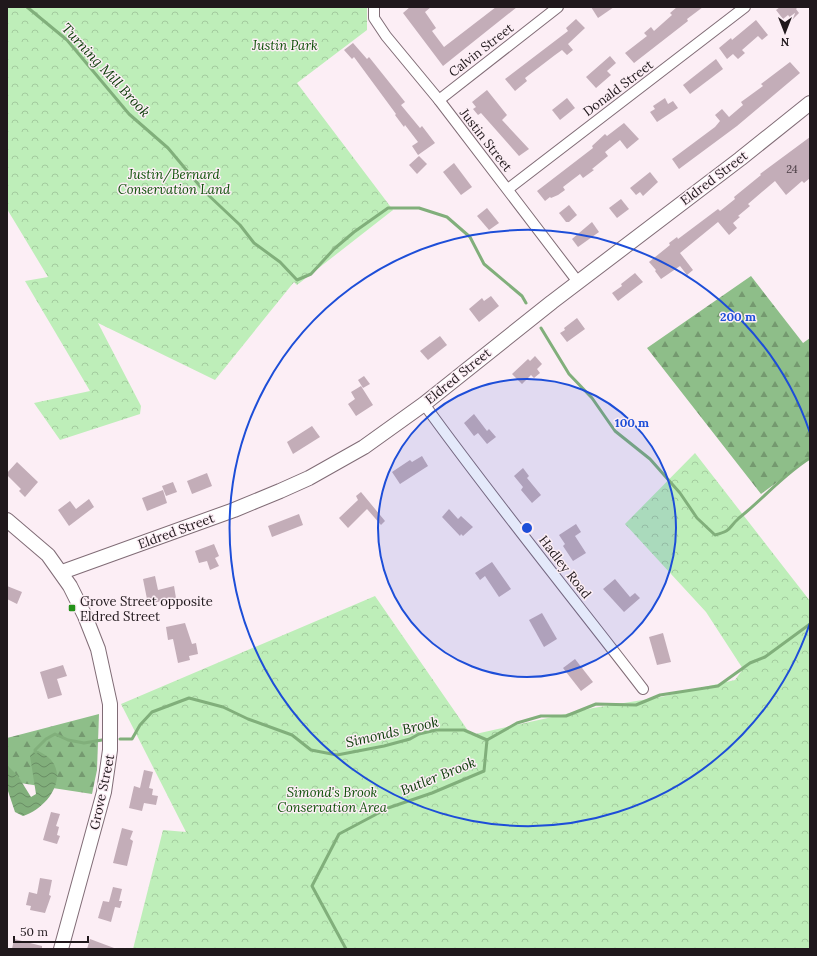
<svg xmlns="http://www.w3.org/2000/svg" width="817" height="956" font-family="Lora,serif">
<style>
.forest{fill:url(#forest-firs)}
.park{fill:url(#park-crowns)}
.water{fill:url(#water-waves)}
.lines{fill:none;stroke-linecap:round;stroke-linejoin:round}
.stream{stroke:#81af7b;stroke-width:3}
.building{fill:#c3adb8}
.street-casing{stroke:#806c76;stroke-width:12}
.secondary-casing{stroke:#806c76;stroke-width:16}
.street{stroke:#fff;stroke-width:10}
.secondary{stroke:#fff;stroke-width:14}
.ring{fill:none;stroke:#1d4ed8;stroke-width:2}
.poi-dot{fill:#24921a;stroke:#fceef5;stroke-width:1.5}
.labels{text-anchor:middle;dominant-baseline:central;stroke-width:3;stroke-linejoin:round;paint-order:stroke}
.number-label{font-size:11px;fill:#493d43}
.park-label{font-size:13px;font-style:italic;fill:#0d5007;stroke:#fceef5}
.street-label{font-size:13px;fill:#20181c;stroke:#fceef5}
.poi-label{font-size:13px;fill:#20181c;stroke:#fceef5;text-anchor:start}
.water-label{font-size:14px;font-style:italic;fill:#0a3b06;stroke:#fceef5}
.centre{fill:#1d4ed8;stroke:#fceef5;stroke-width:2}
.ring-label{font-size:12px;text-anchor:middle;font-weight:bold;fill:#1d4ed8;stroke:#fceef5;stroke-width:3;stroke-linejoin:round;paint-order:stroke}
</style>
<defs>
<pattern id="forest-firs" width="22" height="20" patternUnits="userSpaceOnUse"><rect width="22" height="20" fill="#8ebe89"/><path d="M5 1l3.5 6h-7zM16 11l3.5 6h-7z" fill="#74996f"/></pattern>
<pattern id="park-crowns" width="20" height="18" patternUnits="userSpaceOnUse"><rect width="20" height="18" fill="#beeeb9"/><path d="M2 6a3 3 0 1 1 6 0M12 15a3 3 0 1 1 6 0" fill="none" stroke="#a3cb9e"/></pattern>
<pattern id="water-waves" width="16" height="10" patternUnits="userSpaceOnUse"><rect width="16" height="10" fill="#81af7b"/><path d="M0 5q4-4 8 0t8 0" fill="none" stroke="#698d64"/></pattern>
</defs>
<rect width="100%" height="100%" fill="#fceef5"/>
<g class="forest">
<polygon points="751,276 803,343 810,338 810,458 761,494 647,348"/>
<polygon points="99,714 97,770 92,794 7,781 7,738"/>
</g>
<g class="park">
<polygon points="7,7 367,7 367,30 297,83 393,210 297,285 294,282 215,380 98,323 141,406 140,414 60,440 34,403 90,391 25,281 48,277 7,209"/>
<polygon points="695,453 810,601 810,949 133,949 163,830 186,832 121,704 375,596 471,735 593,708 661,697 735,680 743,669 706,612 625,524"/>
</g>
<path class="water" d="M35,750c40,14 19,56 -12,66l-8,-4 -8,-24v-23l11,11 13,21 5,-3 -6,-38z"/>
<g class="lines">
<g class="stream">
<polyline points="27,7 67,40 129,114 168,148 204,191 240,225 254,243 280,262 297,280 311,274 334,249 354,232 388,208 419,208 447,217 470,237 484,264 522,296 526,303"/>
<path d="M541,328l28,46 23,24 23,33 35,28 30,34 17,25 18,17c18,-5 12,-6 24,-17 24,-19 45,-44 71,-60"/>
<polyline points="120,739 132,739 140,725 152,712 189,698 223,707 248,719 292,735 311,750 337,755 384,746 410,739 419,734 436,730 464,730 487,740 517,723 541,716 566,716 596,704 636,705 660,695 718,686 750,663 765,657 810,624"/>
<polyline points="36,753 35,750 46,739 55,734 68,740 84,743 102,740"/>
<polyline points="346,949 312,886 339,834 388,808 432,793 484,771 487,740"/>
</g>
</g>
<g class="building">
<polygon points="410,7 431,7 425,12 436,28 432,31 444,47 496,7 517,7 443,66 403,13"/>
<polygon points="591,7 614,7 598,18"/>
<polygon points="677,7 703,7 687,19 688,21 634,63 625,53 647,36 644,33 651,27 654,31 672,15 670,13"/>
<polygon points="780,7 798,7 796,9 799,13 792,20 788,15 783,19 776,10"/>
<polygon points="576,19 585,28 568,44 573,50 567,55 562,50 555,55 525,78 527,81 515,91 505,79 568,31 566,28"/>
<polygon points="756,20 768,35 762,40 758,36 742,50 745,53 738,59 733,54 727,59 719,48 731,38 732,40"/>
<polygon points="353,43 367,59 369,57 405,102 401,105 420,128 422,126 435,143 418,155 412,146 418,142 405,125 404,127 395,115 396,114 354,57 352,59 344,50"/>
<polygon points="610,56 616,63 607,71 611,75 596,88 586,77"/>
<polygon points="716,59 723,69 690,94 683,85"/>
<polygon points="790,62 800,73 737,126 679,169 672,159 715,127 720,121 715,115 722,109 729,117 743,105 741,102 763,86 761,84"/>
<polygon points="487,90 507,115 502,120 529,149 519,156 481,113 478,115 473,109 476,107 472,102"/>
<polygon points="567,98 575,108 560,120 552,110"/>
<polygon points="665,98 668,104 673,101 678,108 657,122 650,112 655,109 653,106"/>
<polygon points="624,123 639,139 627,149 620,140 605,152 608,156 592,169 594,170 583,178 580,174 563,187 565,190 558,195 551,198 550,197 545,201 537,191 593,148 592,146 605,134 607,136"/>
<polygon points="810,137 810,178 804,183 802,181 786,195 775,181 748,204 750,206 738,216 740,217 733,223 737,228 729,235 718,222 680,253 693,270 687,275 680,266 661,279 655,271 656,270 649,262 670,245 669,243 677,237 678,239 718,209 720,211 735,199 734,197 761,175 760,174"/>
<polygon points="419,156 427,164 417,174 409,165"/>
<polygon points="454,163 472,187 461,195 443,172"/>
<polygon points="650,172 658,182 643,196 640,192 636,195 630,188"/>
<polygon points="621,199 629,209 617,218 609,208"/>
<polygon points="569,205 577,215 569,222 566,222 559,213"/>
<polygon points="487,208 499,223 489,230 477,216"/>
<polygon points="592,222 599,232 578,247 572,239"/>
<polygon points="635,273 643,282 618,301 612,293 622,286 621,284"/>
<polygon points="491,296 499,306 479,322 469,309 482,298 484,301"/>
<polygon points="577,318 585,329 567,342 560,333 565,330 564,328"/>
<polygon points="440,336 447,345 428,360 420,351"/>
<polygon points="535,356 542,364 537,369 540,373 534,378 531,375 522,384 512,374 528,359 530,361"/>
<polygon points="364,376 370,384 363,388 358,380"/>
<polygon points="361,386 373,405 356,416 348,404 355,399 351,392"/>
<polygon points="474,414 487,431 489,429 496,437 487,444 478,433 474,436 464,423"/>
<polygon points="312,426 320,437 293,454 287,442"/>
<polygon points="422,456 428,466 400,484 392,472 410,460 412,462"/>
<polygon points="17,462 38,482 25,497 19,491 21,489 7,475 7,473"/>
<polygon points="523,468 529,476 527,478 541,495 532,503 521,490 523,487 514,476"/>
<polygon points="207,473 212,486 192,494 187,481"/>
<polygon points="173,482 177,492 166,496 162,486"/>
<polygon points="163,490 167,503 147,511 142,498"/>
<polygon points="361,492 385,521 381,525 367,509 348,528 339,518 358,500 356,496"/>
<polygon points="89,499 94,507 69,526 58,510 70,501 76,509"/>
<polygon points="449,509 458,519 461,516 473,527 463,536 461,534 460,536 442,517"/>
<polygon points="299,514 303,525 272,537 268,526"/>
<polygon points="576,524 581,532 575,536 586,553 573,561 563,546 565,544 559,535"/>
<polygon points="214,544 219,556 215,558 219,566 210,570 207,561 199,563 195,551"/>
<polygon points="492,562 511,589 499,597 485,576 480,580 475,573"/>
<polygon points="155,576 158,590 174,586 176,598 148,604 143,579"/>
<polygon points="615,579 630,597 635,593 640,598 624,612 603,589"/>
<polygon points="7,586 22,592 17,604 7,599"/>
<polygon points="542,613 557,639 544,647 529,620"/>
<polygon points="185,623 192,644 196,643 198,654 189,656 190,660 178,663 173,639 168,640 166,627"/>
<polygon points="663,633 671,662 657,665 649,637"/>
<polygon points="575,659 593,682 581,691 563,668"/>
<polygon points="63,665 67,676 57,679 62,695 48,699 40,672"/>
<polygon points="144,770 153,772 149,788 153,789 152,795 158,796 156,805 144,803 142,811 129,808 134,786 140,788"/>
<polygon points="51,812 60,814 56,826 59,827 57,835 60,836 57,844 43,840"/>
<polygon points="122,828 133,831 130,839 133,841 127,866 113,863"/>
<polygon points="40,878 52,880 49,895 51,896 45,913 30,910 31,906 26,905 29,892 37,894"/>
<polygon points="113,887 122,889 119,901 122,901 120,908 115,907 111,922 98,918 103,901 109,902"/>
<polygon points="14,939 42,946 42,949 12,949"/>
<polygon points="90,939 114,948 114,949 87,949"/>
</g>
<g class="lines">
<defs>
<g id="street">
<polyline points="374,7 374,18 386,36 439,100 578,282"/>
<polyline points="439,100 558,7"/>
<polyline points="508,189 745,7"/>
<path d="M424,404c70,97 146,190 219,285"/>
</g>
<g id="secondary">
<polyline points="7,520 48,555 70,586 85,616 98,649 110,704 110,750 104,792 61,949"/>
<polyline points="62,572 234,510 280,491 309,478 364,447 424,404 552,302 740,159 810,103"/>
</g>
</defs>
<use href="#street" class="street-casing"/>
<use href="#secondary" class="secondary-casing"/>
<use href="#street" class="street"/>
<use href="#secondary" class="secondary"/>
</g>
<circle cx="527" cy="528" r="149" fill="#1d4ed8" fill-opacity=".12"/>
<g class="ring">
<circle cx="527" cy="528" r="149"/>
<path d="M810 623A298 298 0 1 1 810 433"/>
</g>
<rect class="poi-dot" x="68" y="604" width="8" height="8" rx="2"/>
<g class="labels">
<g class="number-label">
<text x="792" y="169">24</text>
</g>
<g class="park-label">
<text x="285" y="45">Justin Park</text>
<text x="174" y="174">Justin/Bernard<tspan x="174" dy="15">Conservation Land</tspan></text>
<text x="332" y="792">Simond's Brook<tspan x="332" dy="15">Conservation Area</tspan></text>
</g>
<g class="street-label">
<text transform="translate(481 50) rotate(-38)">Calvin Street</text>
<text transform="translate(618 88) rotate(-37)">Donald Street</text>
<text transform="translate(486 140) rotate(52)">Justin Street</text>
<text transform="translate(714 178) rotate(-37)">Eldred Street</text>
<text transform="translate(458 376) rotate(-39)">Eldred Street</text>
<text transform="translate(176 531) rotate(-20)">Eldred Street</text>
<text transform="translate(565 567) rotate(52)">Hadley Road</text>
<text transform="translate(102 792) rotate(-78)">Grove Street</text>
</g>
<g class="poi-label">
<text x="80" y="601">Grove Street opposite<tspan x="80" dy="15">Eldred Street</tspan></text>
</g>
<g class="water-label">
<text transform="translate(106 70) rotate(47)">Turning Mill Brook</text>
<text transform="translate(392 732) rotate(-13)">Simonds Brook</text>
<text transform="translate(438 776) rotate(-22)">Butler Brook</text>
</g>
</g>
<circle cx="527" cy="528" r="6" class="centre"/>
<g class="ring-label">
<text x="738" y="321">200 m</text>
<text x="632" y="427">100 m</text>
</g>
<rect width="817" height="956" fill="none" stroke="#20181c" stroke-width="16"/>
<g transform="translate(785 32) rotate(180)" stroke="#fceef5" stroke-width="3" paint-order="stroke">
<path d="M0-3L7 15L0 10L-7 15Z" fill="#20181c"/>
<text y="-6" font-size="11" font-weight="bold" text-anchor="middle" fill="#20181c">N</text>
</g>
<path d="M14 936v6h74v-6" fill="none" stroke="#20181c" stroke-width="2"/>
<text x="20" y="936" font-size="12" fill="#20181c" stroke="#fceef5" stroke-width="3" paint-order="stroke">50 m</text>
</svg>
